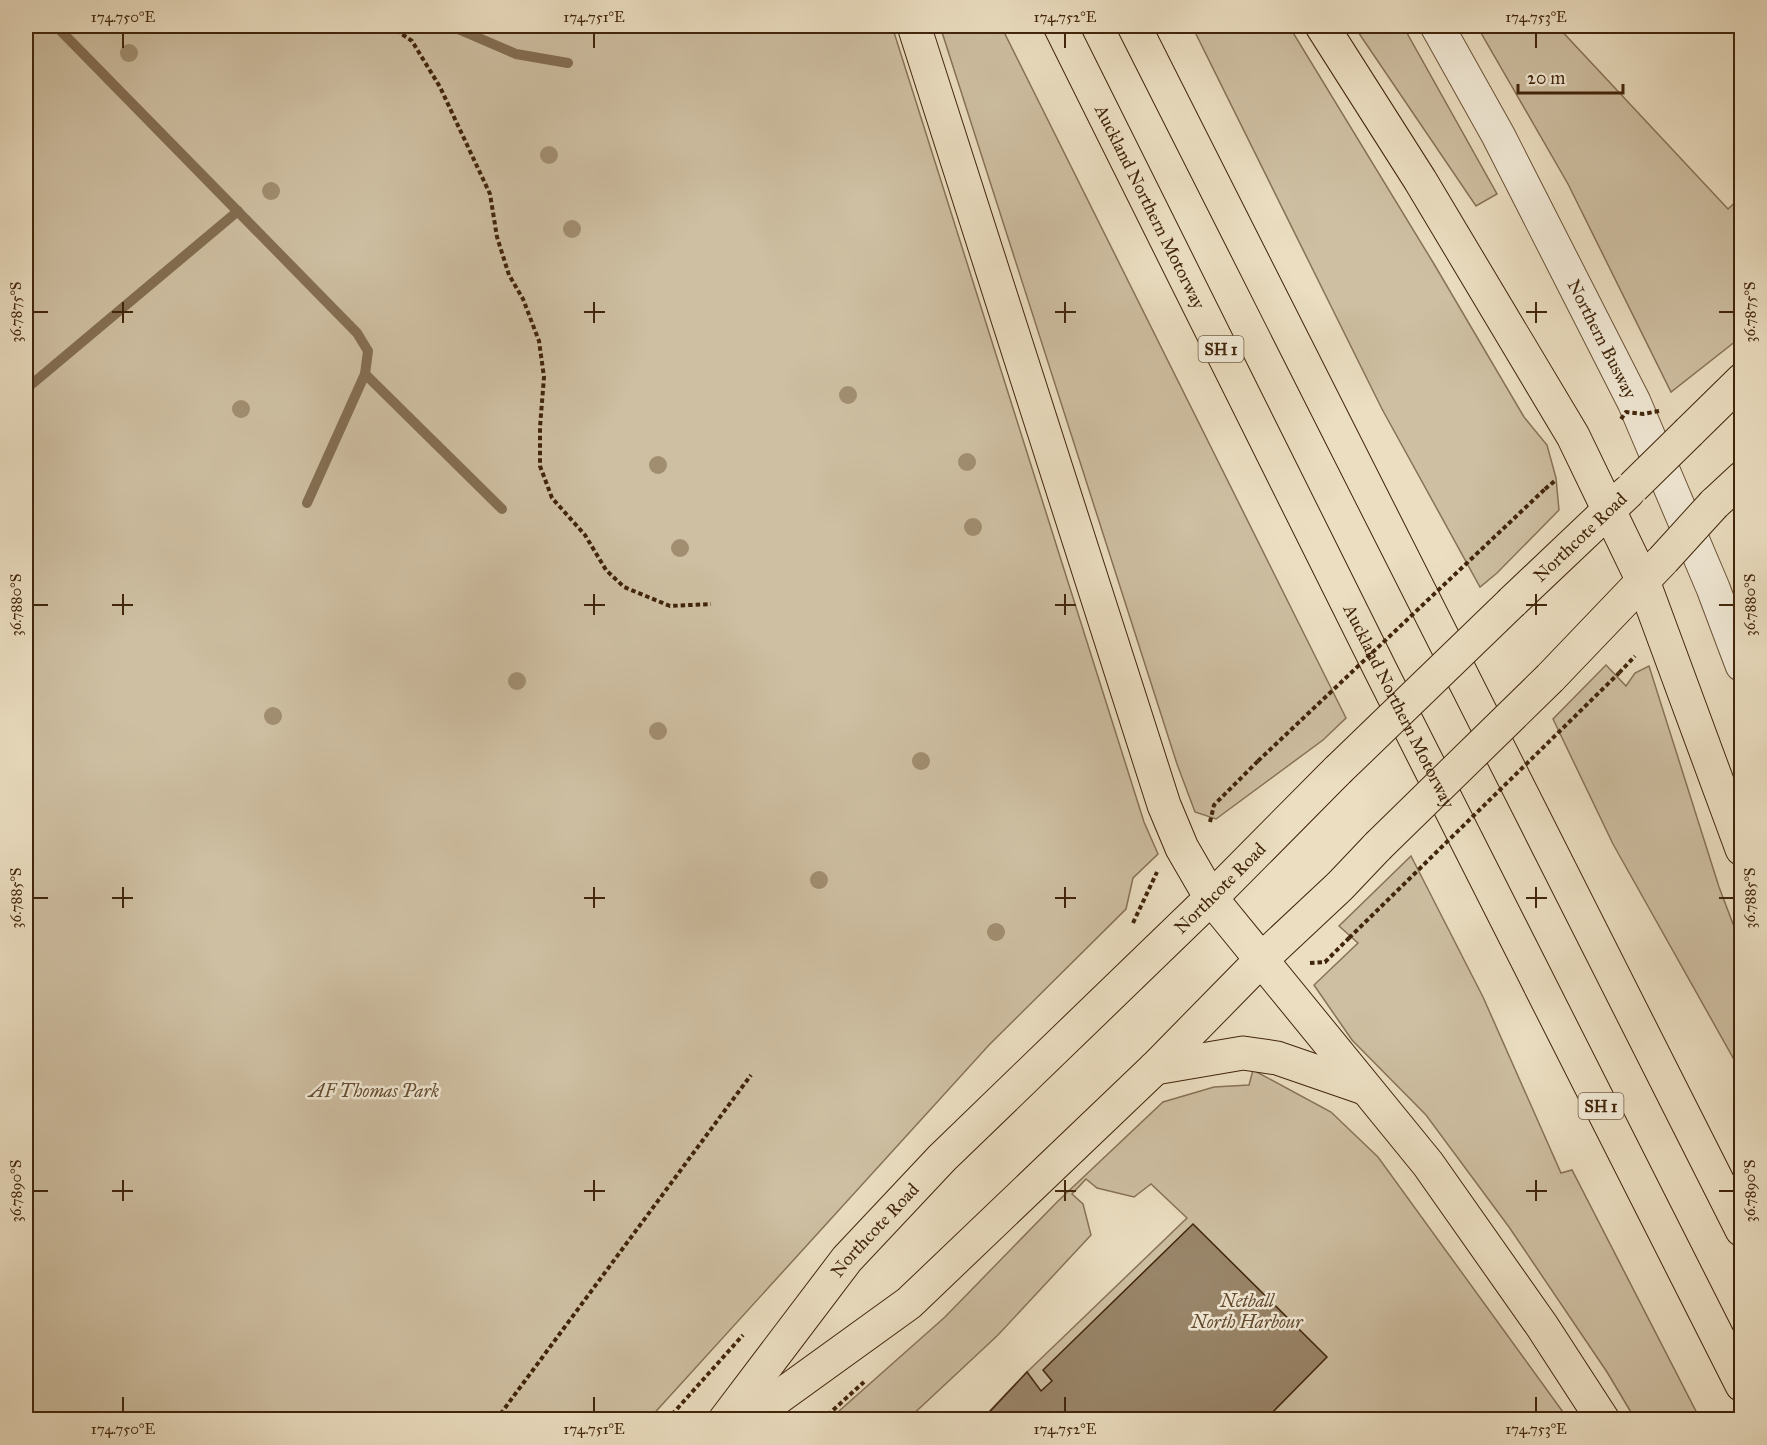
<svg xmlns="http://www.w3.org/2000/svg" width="1767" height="1445" font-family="'IM FELL Great Primer',serif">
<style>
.green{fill:#cebfa2;stroke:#887256;stroke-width:1.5}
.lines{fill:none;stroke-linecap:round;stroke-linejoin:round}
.stream{stroke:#846e53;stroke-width:10}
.building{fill:#998569;stroke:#41250a;stroke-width:1.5}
.minor-casing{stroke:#6c5338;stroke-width:35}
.major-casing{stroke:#41250a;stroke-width:35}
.highway-casing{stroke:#41250a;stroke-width:35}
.path{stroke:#41250a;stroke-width:4;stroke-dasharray:4.5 3;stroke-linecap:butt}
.minor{stroke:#f2ead7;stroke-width:33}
.major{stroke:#ebdec1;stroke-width:33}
.highway{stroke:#ebdec1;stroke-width:33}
.major-bridge-casing{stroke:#41250a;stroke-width:35;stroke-linecap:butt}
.path-bridge{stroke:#41250a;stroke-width:4;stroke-dasharray:4.5 3;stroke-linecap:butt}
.major-bridge{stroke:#ebdec1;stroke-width:33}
.tree{fill:#a18e71}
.ticks{fill:none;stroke:#41250a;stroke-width:2}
.labels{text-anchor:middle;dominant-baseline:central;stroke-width:5;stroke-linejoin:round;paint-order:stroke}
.shield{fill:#f2ead7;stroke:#766048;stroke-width:1.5}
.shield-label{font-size:16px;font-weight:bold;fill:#41250a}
.street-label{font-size:18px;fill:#41250a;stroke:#f2ead7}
.park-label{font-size:18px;font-style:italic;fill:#644c30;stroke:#f2ead7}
.neatline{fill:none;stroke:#41250a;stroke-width:2}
.ticks-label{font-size:15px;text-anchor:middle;fill:#41250a}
</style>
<rect width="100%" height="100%" fill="#ebdec1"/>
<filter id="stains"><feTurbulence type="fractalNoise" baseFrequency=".00333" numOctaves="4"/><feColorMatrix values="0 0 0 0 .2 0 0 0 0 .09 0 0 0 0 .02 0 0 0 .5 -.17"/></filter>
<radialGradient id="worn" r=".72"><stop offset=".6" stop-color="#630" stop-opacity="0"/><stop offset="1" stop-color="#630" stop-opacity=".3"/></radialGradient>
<g class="green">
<polygon points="26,26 892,26 1144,822 1158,854 1133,878 1126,909 989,1045 649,1419 26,1419"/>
<polygon points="940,26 1001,26 1346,718 1323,740 1216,819 1195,812 1177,764"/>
<polygon points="1192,26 1289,26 1434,264 1524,417 1547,445 1556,478 1559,510 1497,573 1480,587 1382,409"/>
<polygon points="1354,26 1403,26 1497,194 1476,206"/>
<polygon points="1477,26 1557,26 1728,209 1741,197 1741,337 1671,392 1568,184"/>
<polygon points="1606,665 1626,686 1635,673 1649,666 1719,887 1741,945 1741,1072 1613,844 1553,719"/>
<polygon points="1411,856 1483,997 1561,1173 1572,1170 1700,1419 1635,1419 1607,1372 1509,1227 1426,1115 1352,1040 1314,985 1358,943 1339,926"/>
<polygon points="1253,1070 1331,1112 1378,1157 1568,1419 982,1419 1027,1372 1187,1218 1151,1184 1134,1197 1097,1188 1086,1179 1072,1194 1083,1204 1091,1235 998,1335 908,1419 829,1420 945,1317 1057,1202 1163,1102 1214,1087 1249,1085"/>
</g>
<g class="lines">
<g class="stream">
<polyline points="56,26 357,333 368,351 365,374 307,503"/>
<polyline points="451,26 516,54 568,63"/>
<polyline points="365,374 502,509"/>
<polyline points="26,389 238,211"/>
</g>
</g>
<polygon class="building" points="1193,1224 1327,1357 1265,1420 982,1420 1027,1372 1041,1391 1052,1381 1043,1370"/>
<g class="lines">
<defs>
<g id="minor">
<path id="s1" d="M1437,26l61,109 136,267 79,186 29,77"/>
</g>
<g id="major">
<polyline points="1689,432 1742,380"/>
<polyline points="1714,504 1742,478"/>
<path id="s2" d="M1512,602l116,-110"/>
<polyline points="1550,678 1661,562"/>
<path id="s3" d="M725,1420l122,-161 95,-101 269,-260 127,-128"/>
<polyline points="747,1420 909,1303 1155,1068 1261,960 1340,886 1378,846"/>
</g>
<g id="highway">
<polyline points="914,26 1164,805 1182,848 1211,898 1428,1164 1542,1326 1603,1420"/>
<path id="s4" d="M1060,26l322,647 360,712"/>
<polyline points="1134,26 1742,1230"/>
<polyline points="1322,26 1420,180 1573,436 1643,581 1742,849"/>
<polyline points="1155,1068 1243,1053 1277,1058 1364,1088"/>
</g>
</defs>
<use href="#minor" class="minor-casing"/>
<use href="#major" class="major-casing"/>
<use href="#highway" class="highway-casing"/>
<g class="path">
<polyline points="390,26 412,41 440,87 490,194 497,237 509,275 523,299 539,341 544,377 540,427 540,466 552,498 585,535 606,570 624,587 670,606 711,604"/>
<polyline points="1545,489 1556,480"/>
<polyline points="26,539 27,549"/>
<polyline points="1619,673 1635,656"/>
<polyline points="1210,822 1214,805 1258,761"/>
<polyline points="1133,923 1157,872"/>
<polyline points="1310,963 1325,962 1349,938"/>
<polyline points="496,1420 751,1075"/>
<polyline points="667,1420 743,1335"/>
<polyline points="822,1420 864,1382"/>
</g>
<use href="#minor" class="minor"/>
<use href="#major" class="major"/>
<use href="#highway" class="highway"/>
<defs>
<g id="major-bridge">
<polyline points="1633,487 1689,432"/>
<polyline points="1663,560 1714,504"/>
<polyline points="1338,770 1512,602"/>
<polyline points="1378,846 1550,678"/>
</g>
</defs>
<use href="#major-bridge" class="major-bridge-casing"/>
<g class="path-bridge">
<polyline points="1621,419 1626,412 1643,414 1659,411"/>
<polyline points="1258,761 1545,489"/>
<polyline points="1349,938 1619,673"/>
</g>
<use href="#major-bridge" class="major-bridge"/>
</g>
<g class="tree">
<circle cx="129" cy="53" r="9"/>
<circle cx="549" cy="155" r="9"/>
<circle cx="271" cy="191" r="9"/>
<circle cx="572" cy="229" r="9"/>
<circle cx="848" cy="395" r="9"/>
<circle cx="241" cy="409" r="9"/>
<circle cx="967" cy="462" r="9"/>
<circle cx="658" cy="465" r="9"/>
<circle cx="973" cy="527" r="9"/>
<circle cx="680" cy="548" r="9"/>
<circle cx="517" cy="681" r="9"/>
<circle cx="273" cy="716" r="9"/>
<circle cx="658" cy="731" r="9"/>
<circle cx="921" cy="761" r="9"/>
<circle cx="819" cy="880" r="9"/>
<circle cx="996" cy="932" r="9"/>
</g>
<path class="ticks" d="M123,33v15M594,33v15M1065,33v15M1536,33v15M123,302v21M594,302v21M1065,302v21M1536,302v21M33,312h15M112,312h21M584,312h21M1055,312h21M1526,312h21M1719,312h15M123,594v21M594,594v21M1065,594v21M1536,594v21M33,605h15M112,605h21M584,605h21M1055,605h21M1526,605h21M1719,605h15M123,887v21M594,887v21M1065,887v21M1536,887v21M33,898h15M112,898h21M584,898h21M1055,898h21M1526,898h21M1719,898h15M123,1180v21M594,1180v21M1065,1180v21M1536,1180v21M33,1191h15M112,1191h21M584,1191h21M1055,1191h21M1526,1191h21M1719,1191h15M123,1397v15M594,1397v15M1065,1397v15M1536,1397v15"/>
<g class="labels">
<g class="shield">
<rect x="1198.5" y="336" width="45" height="26" rx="4.5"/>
<rect x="1578.5" y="1093" width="45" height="26" rx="4.5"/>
</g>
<g class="shield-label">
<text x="1221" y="349">SH 1</text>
<text x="1601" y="1106">SH 1</text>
</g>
<g class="street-label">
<text stroke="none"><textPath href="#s4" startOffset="202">Auckland Northern Motorway</textPath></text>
<text stroke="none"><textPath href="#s1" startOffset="354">Northern Busway</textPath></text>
<text stroke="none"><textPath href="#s2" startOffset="94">Northcote Road</textPath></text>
<text stroke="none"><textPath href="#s4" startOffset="760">Auckland Northern Motorway</textPath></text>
<text stroke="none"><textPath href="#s3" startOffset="728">Northcote Road</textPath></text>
<text stroke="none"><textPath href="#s3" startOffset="242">Northcote Road</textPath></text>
</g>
<g class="park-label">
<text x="374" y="1091">AF Thomas Park</text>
<text x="1247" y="1301">Netball<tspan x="1247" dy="21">North Harbour</tspan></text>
</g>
</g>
<rect width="1767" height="1445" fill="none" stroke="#ebdec1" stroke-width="66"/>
<path d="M1518 84v9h105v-9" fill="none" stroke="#41250a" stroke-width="3"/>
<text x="1527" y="84" font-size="18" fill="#41250a" stroke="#f2ead7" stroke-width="4.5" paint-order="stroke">20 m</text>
<rect x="33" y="33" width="1701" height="1379" class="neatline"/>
<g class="ticks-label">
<text x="123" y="22">174.750°E</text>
<text x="594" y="22">174.751°E</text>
<text x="1065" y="22">174.752°E</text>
<text x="1536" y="22">174.753°E</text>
<text transform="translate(16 312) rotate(-90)" y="5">36.7875°S</text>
<text transform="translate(1750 312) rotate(-90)" y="5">36.7875°S</text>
<text transform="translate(16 605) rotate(-90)" y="5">36.7880°S</text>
<text transform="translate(1750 605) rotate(-90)" y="5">36.7880°S</text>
<text transform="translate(16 898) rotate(-90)" y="5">36.7885°S</text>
<text transform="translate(1750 898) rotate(-90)" y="5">36.7885°S</text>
<text transform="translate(16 1191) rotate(-90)" y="5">36.7890°S</text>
<text transform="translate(1750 1191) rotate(-90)" y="5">36.7890°S</text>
<text x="123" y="1434">174.750°E</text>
<text x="594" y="1434">174.751°E</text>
<text x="1065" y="1434">174.752°E</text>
<text x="1536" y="1434">174.753°E</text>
</g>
<rect width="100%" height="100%" filter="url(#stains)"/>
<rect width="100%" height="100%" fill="url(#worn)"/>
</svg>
